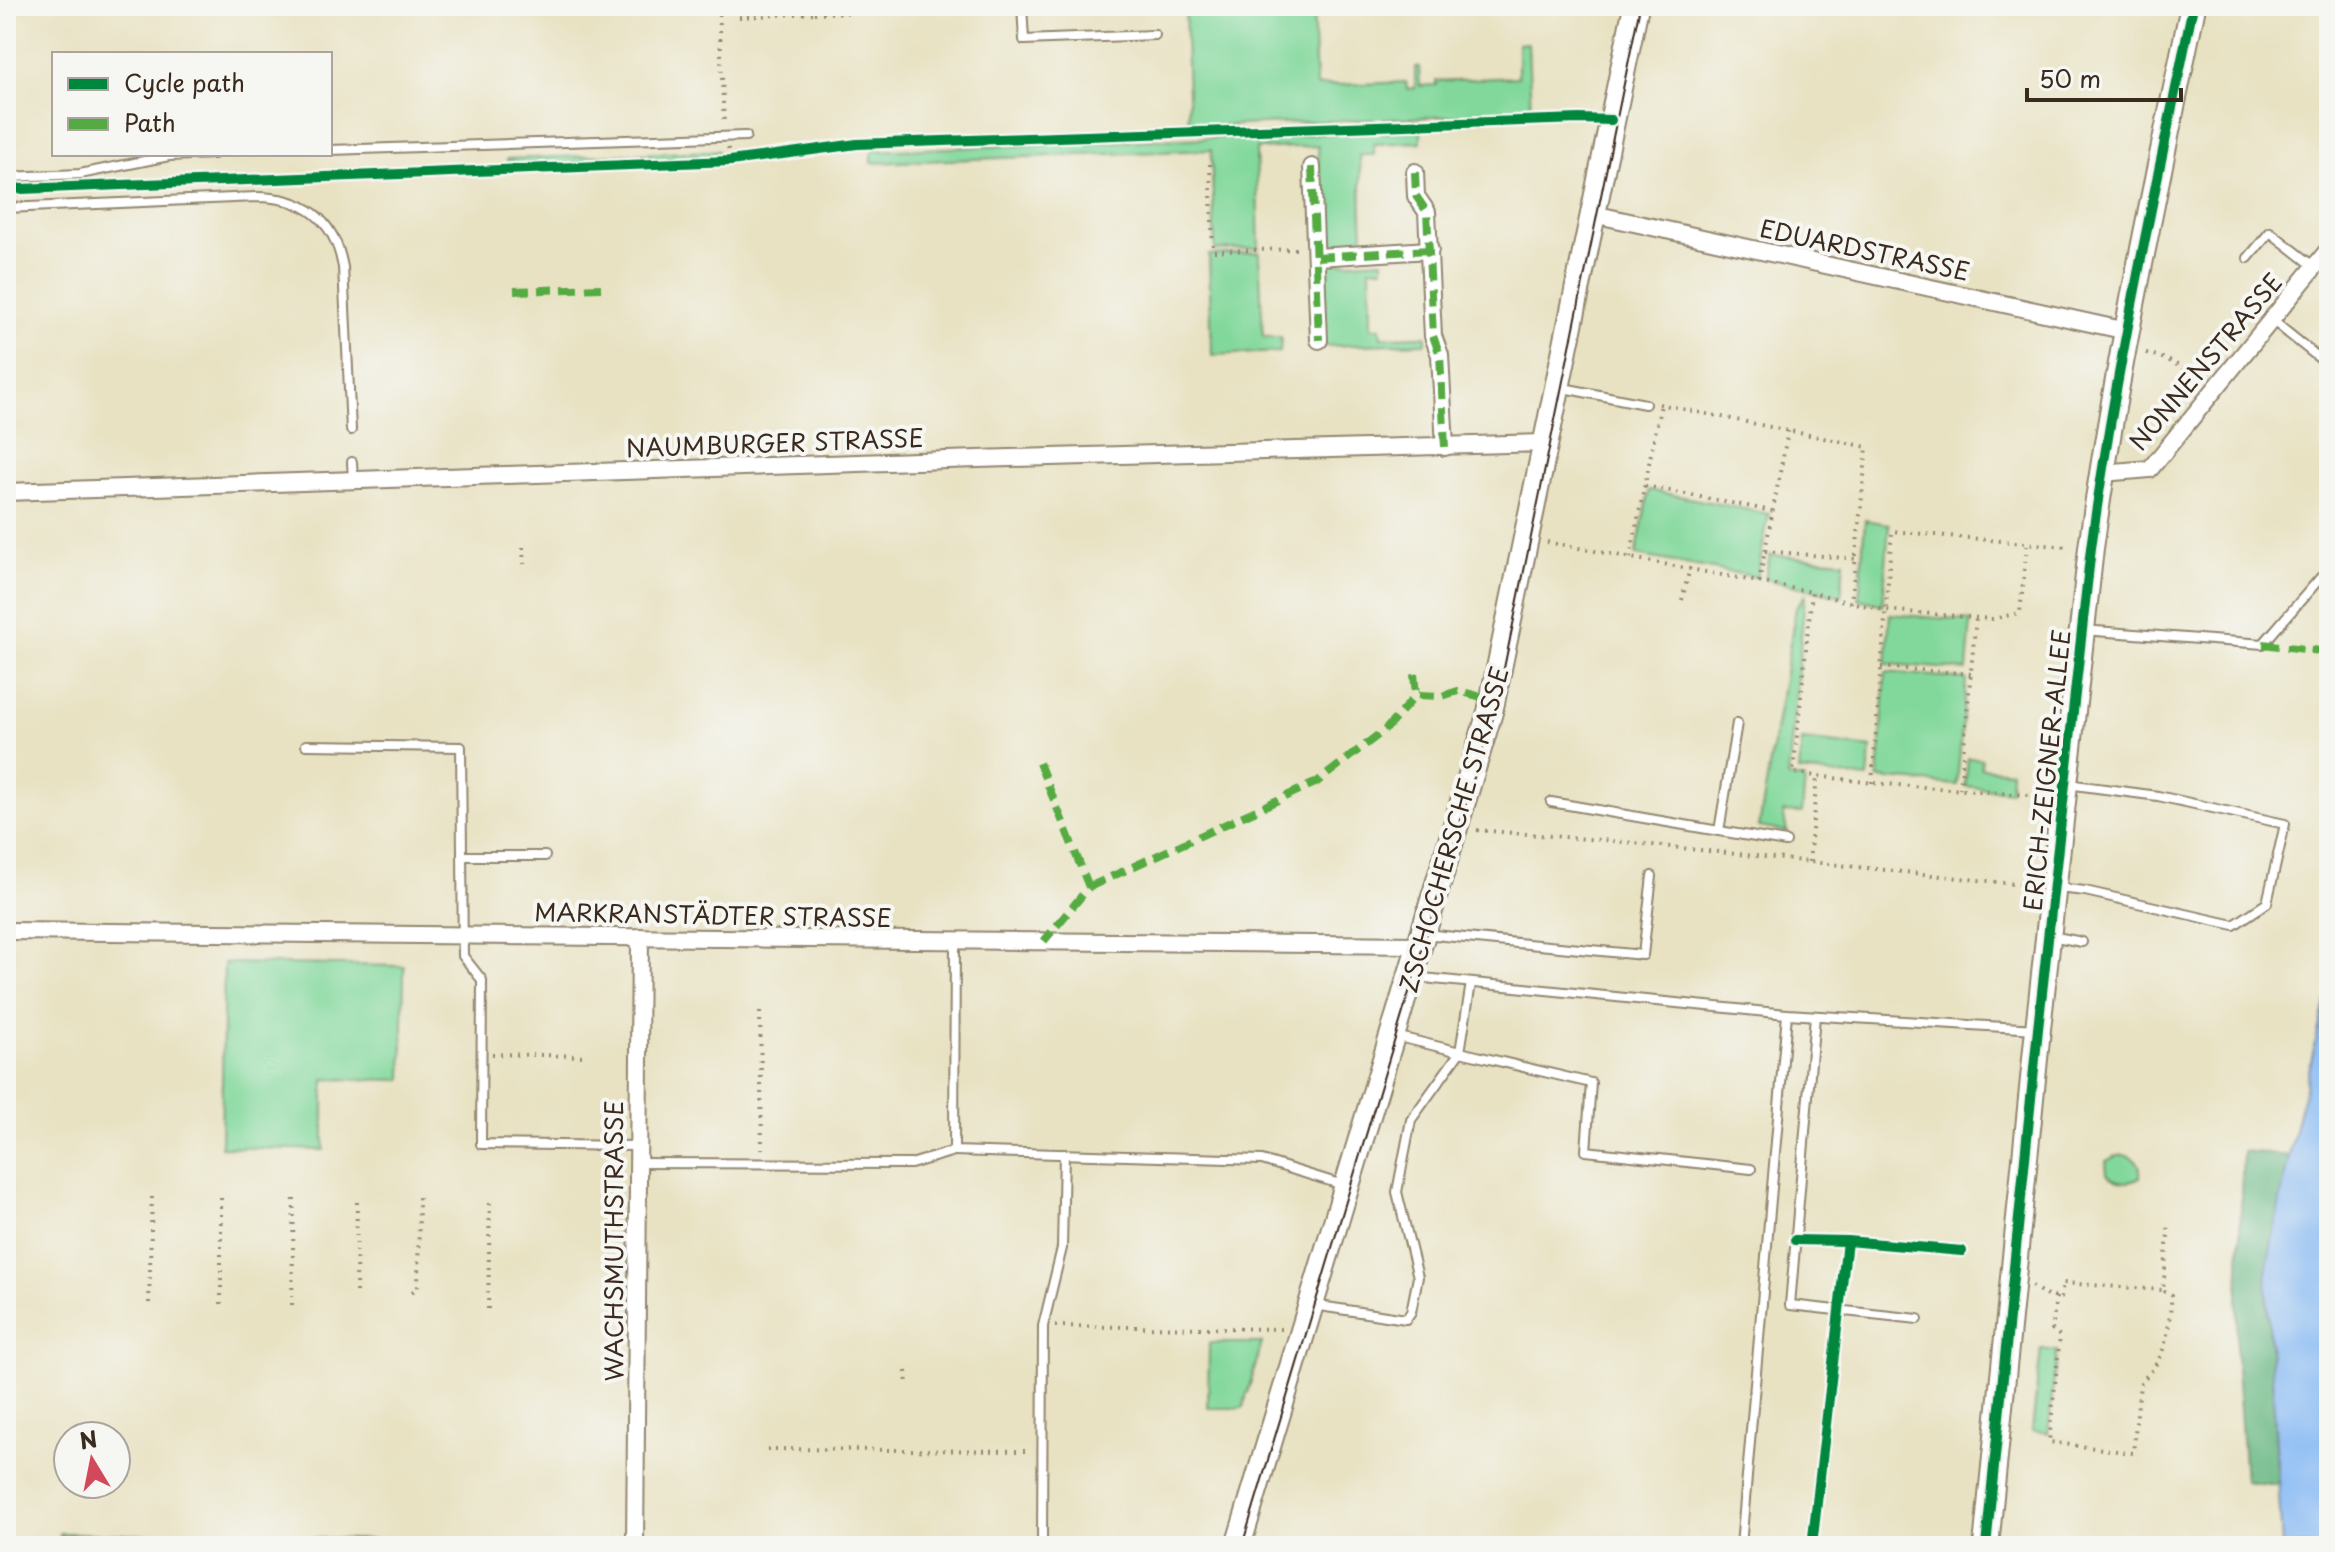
<svg xmlns="http://www.w3.org/2000/svg" width="2335" height="1552" font-family="'Playpen Sans',sans-serif">
<style>
.green{fill:#82d89b;stroke:#5e815c;stroke-width:2}
.forest{fill:#69b883;stroke:#527150;stroke-width:2}
.water{fill:#87baf4;stroke:#617289;stroke-width:2}
.lines{fill:none;stroke-linecap:round;stroke-linejoin:round}
.lane-casing{stroke:#928670;stroke-width:12}
.street-casing{stroke:#928670;stroke-width:20}
.secondary-casing{stroke:#928670;stroke-width:28}
.path{stroke:#928670;stroke-width:4;stroke-dasharray:2 6;stroke-linecap:butt}
.lane{stroke:#fff;stroke-width:8}
.street{stroke:#fff;stroke-width:16}
.secondary{stroke:#fff;stroke-width:24}
.tram{stroke:#3b2a1e;stroke-width:2}
.quiet{stroke:#55ab43;stroke-width:8;stroke-dasharray:16 8;stroke-linecap:butt}
.cycleway-casing{stroke:#f6f6f2;stroke-width:15}
.cycleway{stroke:#00873e;stroke-width:10}
.labels{text-anchor:middle;dominant-baseline:central;stroke-width:8;stroke-linejoin:round;paint-order:stroke}
.street-label{font-size:24px;fill:#3b2a1e;stroke:#f6f6f2}
</style>
<rect width="100%" height="100%" fill="#f6f6f2"/>
<filter id="ink" filterUnits="userSpaceOnUse"><feTurbulence type="fractalNoise" baseFrequency=".0125" numOctaves="2"/><feDisplacementMap in="SourceGraphic" scale="16" xChannelSelector="R" yChannelSelector="G"/><feConvolveMatrix kernelMatrix="1 2 1 2 8 2 1 2 1" color-interpolation-filters="sRGB"/></filter>
<filter id="wash" filterUnits="userSpaceOnUse"><feTurbulence type="fractalNoise" baseFrequency=".006" numOctaves="4" result="noise"/><feDisplacementMap in="SourceGraphic" scale="32" xChannelSelector="R" yChannelSelector="G"/><feGaussianBlur stdDeviation="1.8" result="paint"/><feColorMatrix in="noise" values="0 0 0 0 0 0 0 0 0 0 0 0 0 0 0 0 0 1.4 0 .05"/><feComposite in="paint" operator="in"/></filter>
<g filter="url(#wash)">
<rect width="100%" height="100%" fill="#e8e2c2"/>
<g class="green">
<polygon points="1185,6 1313,6 1316,86 1406,82 1407,89 1415,88 1415,67 1419,67 1420,86 1436,85 1436,81 1518,77 1518,44 1528,43 1531,113 1189,127"/>
<polygon points="1421,130 1421,142 1374,144 1374,155 1360,155 1363,245 1335,245 1323,238 1318,146 1256,149 1259,248 1215,250 1211,150 872,163 872,151"/>
<polygon points="718,151 719,160 508,166 507,159"/>
<polygon points="1259,252 1263,337 1281,337 1280,352 1212,355 1209,255"/>
<polygon points="1383,260 1383,268 1370,268 1371,328 1380,328 1381,337 1426,336 1426,343 1324,346 1323,271 1331,263"/>
<polygon points="1649,490 1769,514 1757,577 1636,555"/>
<polygon points="1865,520 1889,524 1883,605 1859,599"/>
<polygon points="1770,555 1844,561 1841,596 1765,579"/>
<polygon points="1805,595 1788,777 1805,779 1802,813 1783,812 1787,832 1759,827 1796,608"/>
<polygon points="1890,614 1971,621 1967,670 1886,664"/>
<polygon points="1886,672 1966,679 1957,785 1878,778"/>
<polygon points="1802,740 1871,748 1868,778 1799,771"/>
<polygon points="1968,758 1982,759 1981,768 2011,771 2010,791 1965,786"/>
<polygon points="224,963 404,966 402,1080 324,1079 324,1150 221,1147"/>
<path d="M2124,1155c14,4 17,8 16,23 -12,6 -23,5 -33,-4l-1,-13 8,-4z"/>
<polygon points="1209,1343 1262,1343 1243,1408 1208,1408"/>
<polygon points="2041,1349 2057,1351 2048,1433 2032,1431"/>
</g>
<g class="forest">
<polygon points="2243,1151 2289,1156 2266,1272 2278,1485 2245,1481 2236,1353"/>
<polygon points="60,1533 446,1541 446,1546 59,1546"/>
</g>
<polygon class="water" points="2329,985 2329,1546 2282,1546 2266,1272 2289,1156"/>
</g>
<g filter="url(#ink)">
<g class="lines">
<defs>
<g id="lane">
<polyline points="1022,6 1024,40 1155,35"/>
<polyline points="330,150 746,136"/>
<polyline points="6,177 80,174 169,156 214,154"/>
<path d="M6,208l250,-11c48,0 78,21 87,70l8,163"/>
<polyline points="2248,258 2270,232 2315,267"/>
<polyline points="2272,320 2329,366"/>
<polyline points="1558,387 1645,404"/>
<polyline points="352,462 353,480"/>
<polyline points="2083,630 2263,644 2321,577"/>
<polyline points="1737,723 1719,831 1786,842"/>
<polyline points="306,745 461,747 463,956 482,980 481,1144 637,1146"/>
<polyline points="1551,802 1719,831"/>
<polyline points="462,856 545,856"/>
<polyline points="2058,888 2085,891 2234,925 2267,903 2285,824 2158,796 2067,784"/>
<polyline points="1424,934 1643,955 1652,876"/>
<polyline points="2051,936 2082,942"/>
<polyline points="955,940 954,1151 1262,1160 1343,1185"/>
<polyline points="1413,977 1787,1014 2037,1029"/>
<polyline points="1471,983 1460,1052 1591,1083 1586,1151 1751,1169"/>
<polyline points="1815,1016 1790,1305 1918,1319"/>
<polyline points="638,1163 911,1164 954,1151"/>
<polyline points="1313,1305 1406,1319 1411,1312 1418,1277 1397,1192 1411,1120 1460,1052 1395,1036"/>
<polyline points="1042,1546 1043,1326 1062,1248 1064,1154"/>
<polyline points="1741,1546 1787,1014"/>
<polyline points="1812,1546 1847,1241"/>
</g>
<g id="street">
<polyline points="1312,167 1319,340"/>
<polyline points="1415,172 1416,196 1427,212 1433,336 1440,355 1445,447"/>
<polyline points="1593,214 2127,331"/>
<polyline points="1317,257 1430,250"/>
<polyline points="2102,473 2150,469 2329,249"/>
<polyline points="6,492 977,459 1546,443"/>
<polyline points="6,931 1420,945"/>
<polyline points="635,1546 640,937"/>
</g>
<g id="secondary">
<polyline points="1238,1546 1490,712 1636,6"/>
<path d="M1986,1546l52,-517 53,-481c25,-182 65,-362 102,-542"/>
</g>
</defs>
<use href="#lane" class="lane-casing"/>
<use href="#street" class="street-casing"/>
<use href="#secondary" class="secondary-casing"/>
<g class="path">
<polyline points="719,6 724,124"/>
<polyline points="814,13 926,11 928,6"/>
<polyline points="739,17 814,13 814,6"/>
<polyline points="728,148 730,161"/>
<polyline points="1210,164 1213,251 1298,249"/>
<path d="M2146,353c24,6 35,13 55,29"/>
<polyline points="1659,404 1867,447 1851,603"/>
<polyline points="1645,486 1772,511"/>
<polyline points="1547,542 1812,592"/>
<polyline points="2027,545 2020,613 1991,619 1885,610 1840,600 1812,592 1793,773 1872,783 2041,796"/>
<polyline points="523,547 524,564"/>
<polyline points="1765,551 1857,559"/>
<polyline points="1630,558 1661,404"/>
<polyline points="1759,582 1788,431"/>
<polyline points="1682,600 1690,568"/>
<polyline points="1881,667 1971,674"/>
<polyline points="1872,783 1892,531 2068,547"/>
<polyline points="1960,789 1976,617"/>
<polyline points="1477,830 1625,842 2034,886"/>
<polyline points="1809,862 1817,777"/>
<polyline points="760,1012 762,1149"/>
<polyline points="492,1054 586,1056"/>
<polyline points="2032,1286 2047,1296 2061,1298 2063,1283 2163,1290 2169,1223"/>
<polyline points="356,1292 357,1196"/>
<polyline points="412,1292 418,1288 419,1196"/>
<path d="M2056,1297l-4,32 8,7 -11,106 84,11 7,-69c5,-8 12,-12 16,-20 13,-21 13,-45 16,-69l-9,-5"/>
<polyline points="149,1303 152,1194"/>
<polyline points="221,1304 221,1195"/>
<polyline points="292,1305 294,1195"/>
<polyline points="488,1309 490,1197"/>
<polyline points="1055,1326 1282,1329"/>
<polyline points="906,1371 907,1386"/>
<polyline points="767,1449 1028,1451"/>
<polyline points="1621,1538 1712,1546"/>
</g>
<use href="#lane" class="lane"/>
<use href="#street" class="street"/>
<use href="#secondary" class="secondary"/>
<polyline class="tram" points="1242,1546 1471,787 1495,712 1640,6"/>
<g class="quiet">
<polyline points="1312,167 1319,340"/>
<polyline points="1415,172 1416,196 1427,212 1433,336 1440,355 1445,447"/>
<polyline points="1317,257 1430,250"/>
<polyline points="514,291 601,288"/>
<polyline points="2263,644 2329,652"/>
<polyline points="1414,674 1416,695 1442,696 1458,691 1494,700"/>
<polyline points="1039,763 1089,887 1044,941"/>
<polyline points="1089,887 1317,782 1387,728 1416,695"/>
</g>
<defs>
<g id="cycleway">
<polyline points="6,186 21,189 730,161 857,144 1579,119 1611,120"/>
<polyline points="1795,1240 1847,1241 1962,1251"/>
<polyline points="1812,1546 1847,1241"/>
<path d="M1986,1546l52,-517 53,-481c25,-182 65,-362 102,-542"/>
</g>
</defs>
<use href="#cycleway" class="cycleway-casing"/>
<use href="#cycleway" class="cycleway"/>
</g>
</g>
<g class="labels">
<g class="street-label">
<text transform="translate(1865 249) rotate(12)">EDUARDSTRASSE</text>
<text transform="translate(2205 361) rotate(-50)">NONNENSTRASSE</text>
<text transform="translate(775 442) rotate(-2)">NAUMBURGER STRASSE</text>
<text transform="translate(2046 770) rotate(-84)">ERICH-ZEIGNER-ALLEE</text>
<text transform="translate(1453 829) rotate(-74)">ZSCHOCHERSCHE STRASSE</text>
<text transform="translate(713 914) rotate(1)">MARKRANSTÄDTER STRASSE</text>
<text transform="translate(613 1241) rotate(-90)">WACHSMUTHSTRASSE</text>
</g>
</g>
<rect width="2335" height="1552" fill="none" stroke="#f6f6f2" stroke-width="32"/>
<rect x="52" y="52" width="280" height="104" fill="#f6f6f2" stroke="#aba49d" stroke-width="2"/>
<rect x="68" y="78" width="40" height="12" fill="#00873e" stroke="#aba49d" stroke-width="2"/>
<text x="124" y="92" font-size="24" fill="#3b2a1e">Cycle path</text>
<rect x="68" y="118" width="40" height="12" fill="#55ab43" stroke="#aba49d" stroke-width="2"/>
<text x="124" y="132" font-size="24" fill="#3b2a1e">Path</text>
<g transform="translate(92 1460) rotate(350)"><circle r="38" fill="#f6f6f2" stroke="#aba49d" stroke-width="2"/>
<path d="M0-6L14 30L0 20L-14 30Z" fill="#d1495b"/>
<text y="-12" font-size="22" font-weight="bold" text-anchor="middle" fill="#3b2a1e">N</text>
</g>
<path d="M2027 88v12h154v-12" fill="none" stroke="#3b2a1e" stroke-width="4"/>
<text x="2039" y="88" font-size="24" fill="#3b2a1e" stroke="#f6f6f2" stroke-width="6" paint-order="stroke">50 m</text>
</svg>
